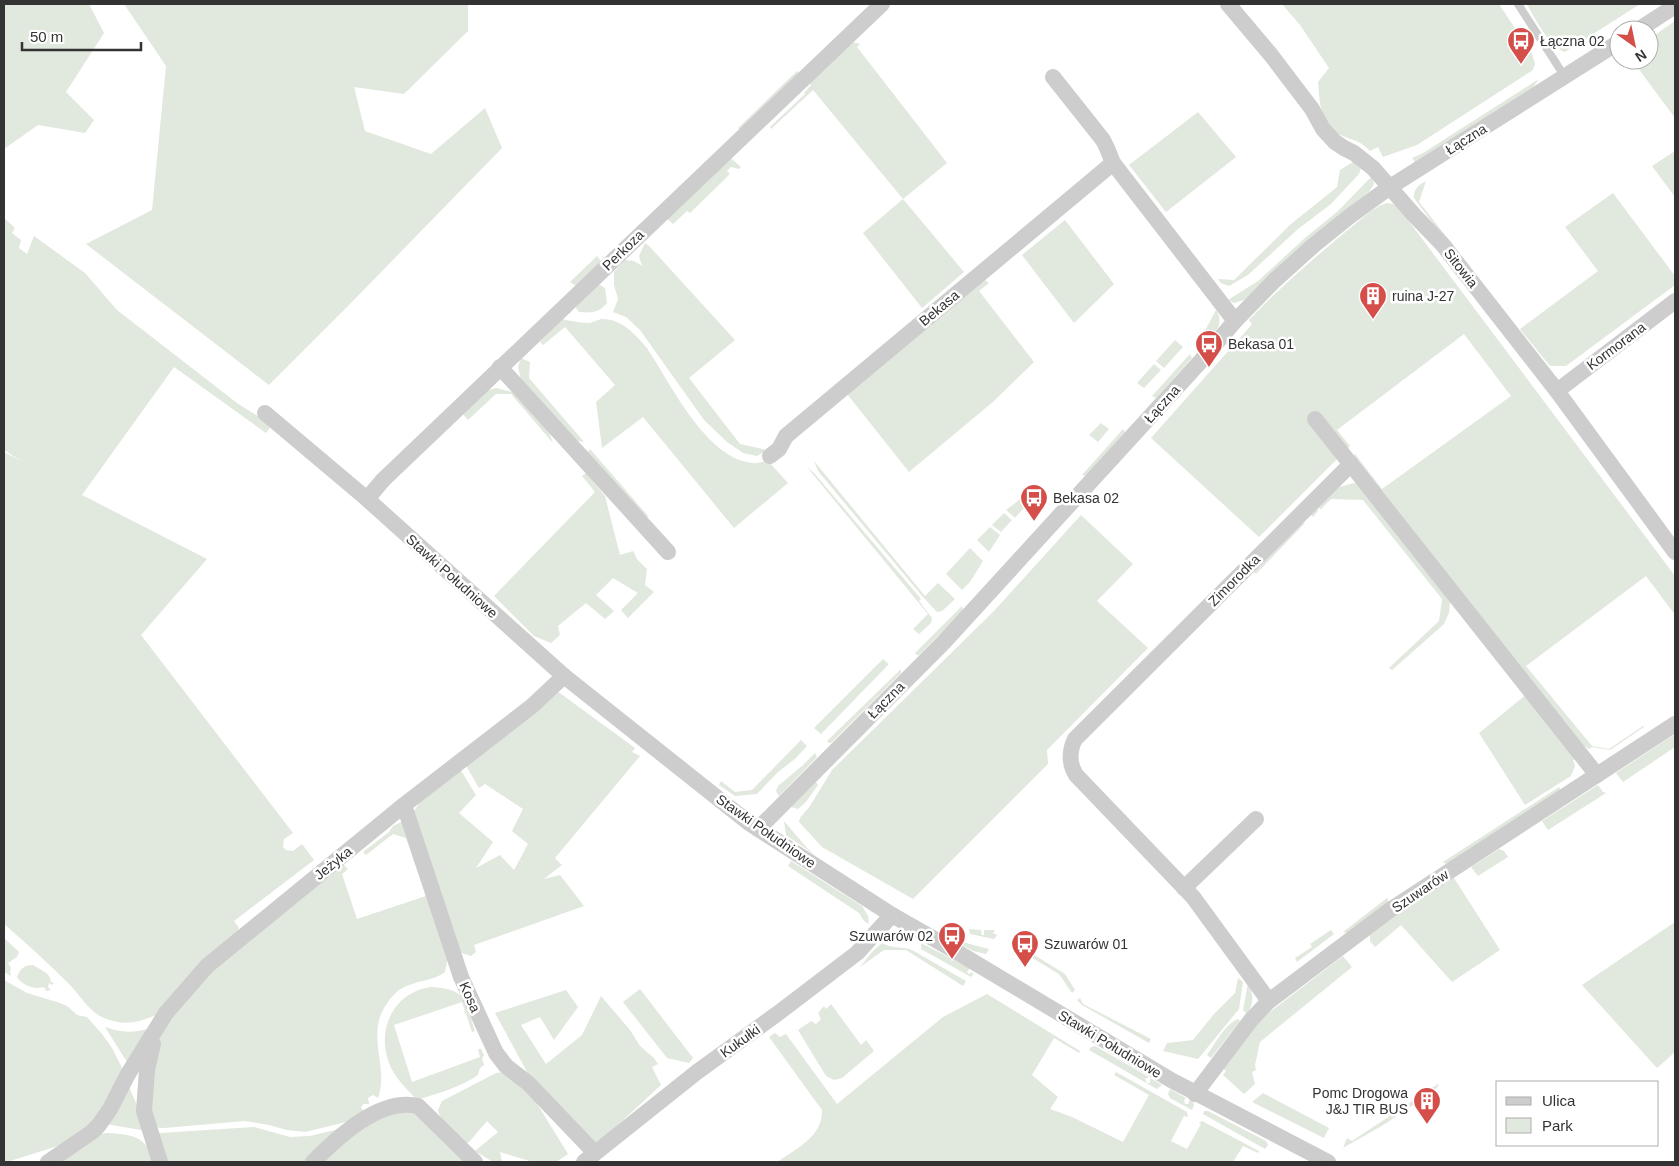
<svg xmlns="http://www.w3.org/2000/svg" width="1679" height="1166" font-family="Arial,sans-serif">
<style>
.green{fill:#e1e8dd}
.lines{fill:none;stroke-linecap:round;stroke-linejoin:round}
.lane{stroke:#cdcdcd;stroke-width:8}
.street{stroke:#cdcdcd;stroke-width:16}
.labels{text-anchor:middle;dominant-baseline:central;stroke-width:5;stroke-linejoin:round;paint-order:stroke}
.poi-label{font-size:14px;fill:#333;stroke:#fff;text-anchor:start}
.street-label{font-size:14px;fill:#333;stroke:#fff}
</style>
<rect width="100%" height="100%" fill="#fff"/>
<g class="green">
<polygon points="4,4 89,4 104,33 66,92 94,120 85,133 38,125 4,149"/>
<polygon points="124,4 468,4 468,31 404,94 354,87 365,131 431,154 485,108 502,148 349,305 269,385 86,244 152,210 166,66"/>
<path d="M1282,4h217l33,50 3,10 -2,6 -116,75 -34,12 -5,-10 -8,4c-11,-11 -13,-9 -27,-15 -23,-9 -23,-32 -25,-54l11,-14 -29,-43z"/>
<path d="M1527,4h113l-75,48c-16,-6 -30,-33 -38,-48z"/>
<polygon points="1675,21 1675,118 1632,60 1649,60 1649,39"/>
<polygon points="849,41 860,44 857,47 947,163 903,199 964,272 922,308 863,233 903,199 813,90 771,129 770,127 805,94 804,93 811,85 809,83"/>
<polygon points="797,71 800,76 741,132 738,128"/>
<polygon points="1539,79 1533,87 1415,162 1412,158 1423,153"/>
<polygon points="1198,112 1236,157 1166,212 1129,165"/>
<polygon points="1675,151 1675,197 1652,166"/>
<polygon points="728,156 741,167 739,169 731,167 727,171 730,174 690,213 687,211 673,224 665,217"/>
<polygon points="1356,160 1361,168 1359,174 1331,204 1298,229 1248,275 1229,286 1221,283 1218,279 1234,280 1291,224 1337,187 1340,170"/>
<polygon points="1372,176 1374,184 1369,192 1340,214 1244,300 1234,303 1228,300 1258,281 1305,238 1338,211"/>
<path d="M1426,181l-7,21 52,66 -3,2 -54,-72c-1,-9 5,-13 12,-17z"/>
<polygon points="1613,193 1675,276 1675,285 1566,366 1550,366 1520,329 1598,271 1565,227"/>
<path d="M1387,203l6,1 6,4 276,368v39l-29,-39 -120,90 66,80 17,3 34,-23 1,1 -34,23 -18,-3 -3,2 -5,-3 -231,-290 2,-2 27,35 129,-93 -47,-62 -127,96 13,16 -91,91 -108,-99 96,-108 5,-6 -3,-4c38,-40 79,-74 122,-109l10,-6z"/>
<path d="M4,218l11,10 -3,5 9,7 -2,8 8,6 7,-18 51,37 32,37 120,93 35,22 -6,8 -92,-66 -92,128 125,64 -66,76 152,198 -9,6 -1,8 3,3 7,1 9,-7 12,16 -80,61 5,7 -2,4 -81,83c-18,8 -33,11 -52,3 -15,-6 -24,-23 -35,-34 -21,-21 -43,-41 -65,-60v-472l17,9 -17,-11z"/>
<polygon points="1065,220 1114,284 1074,323 1022,255"/>
<polygon points="645,243 650,247 735,340 689,378 740,444 767,450 757,456 743,453 727,442 704,420 640,330 626,317 613,312 618,299 614,285 614,272 625,260 634,261 642,266 639,256"/>
<polygon points="597,256 601,261 578,287 570,282"/>
<polygon points="985,280 989,283 979,291 1034,362 994,401 909,472 847,394"/>
<path d="M593,285h7l5,3 2,15c-8,10 -16,10 -28,9l-3,-4 2,-6z"/>
<path d="M1216,310c11,16 -6,28 -16,40l-4,-2z"/>
<path d="M562,319c9,2 19,4 28,4 4,-1 7,-3 11,-4 20,-1 35,16 46,29 23,35 60,112 106,115 5,1 11,-2 15,-2l20,22 -54,45 -91,-111 -41,31 -6,-46 19,-17 -50,-58 -22,18 -3,-3z"/>
<polygon points="1175,340 1183,347 1164,368 1156,361"/>
<polygon points="1190,354 1192,358 1156,398 1152,396"/>
<polygon points="521,358 530,362 529,378 584,442 578,441 521,380 518,367"/>
<polygon points="1154,364 1161,370 1144,388 1137,383"/>
<polygon points="496,388 512,392 549,432 553,443 511,394 496,394 468,420 460,411 485,391"/>
<polygon points="1101,423 1109,429 1098,442 1089,435"/>
<polygon points="1123,429 1125,432 1086,476 1082,475"/>
<polygon points="590,449 649,517 645,516 587,453"/>
<polygon points="814,461 925,596 938,583 955,599 942,611 937,612 923,597 818,471"/>
<polygon points="807,467 814,473 921,599 919,601 932,618 931,623 919,634 913,629 928,614"/>
<polygon points="586,473 605,496 620,555 633,551 637,559 647,569 645,585 654,592 628,618 621,610 638,593 613,578 596,595 614,611 605,619 586,603 558,626 560,635 551,643 534,636 494,596 595,492 582,476"/>
<polygon points="1354,483 1362,485 1450,602 1449,613 1444,624 1392,670 1389,668 1439,621 1442,599 1363,500 1331,499 1321,509 1319,508 1317,509 1318,511 1313,517 1310,514 1339,487"/>
<polygon points="1024,496 1029,502 1015,518 1006,510"/>
<polygon points="1004,513 1012,520 1001,532 992,525"/>
<polygon points="1081,515 1133,564 1097,601 1148,648 1047,750 1048,764 913,899 822,847 799,822 800,818 810,806 832,770 994,611"/>
<polygon points="1302,523 1305,523 1256,574 1254,572"/>
<polygon points="990,527 1000,535 989,552 977,540"/>
<polygon points="970,548 983,561 970,582 962,590 946,574"/>
<polygon points="962,606 963,611 919,655 917,655 915,653"/>
<polygon points="883,659 889,664 821,734 814,728"/>
<polygon points="901,669 901,673 831,743 829,743 827,741"/>
<polygon points="557,691 635,748 632,752 640,756 555,858 562,865 544,879 560,875 584,906 474,945 476,952 471,956 462,953 453,941 412,814 422,799 460,769 476,795 459,813 493,842 476,868 500,855 514,870 528,844 512,831 523,809 485,784 479,788 465,764"/>
<polygon points="1527,694 1576,759 1573,760 1575,766 1571,776 1525,805 1479,733"/>
<polygon points="1675,734 1675,747 1623,782 1616,773"/>
<polygon points="801,740 807,746 796,758 777,773 757,794 735,796 719,785 721,781 735,792 752,790"/>
<polygon points="815,753 817,757 779,796 776,791 778,786 802,766"/>
<polygon points="816,782 818,785 806,802 798,809 791,807"/>
<polygon points="1598,785 1603,792 1606,793 1548,830 1542,821"/>
<polygon points="1559,787 1562,791 1448,864 1444,863 1443,862"/>
<polygon points="784,821 807,848 815,855 786,835"/>
<path d="M401,822l3,2 44,133 -3,15c-13,10 -31,8 -46,18 -6,5 -11,11 -15,18 -17,29 5,61 -6,90l-5,-3 -5,3 1,6h-6l-2,4 2,2h3l-6,7 -18,6 -37,9 -18,-2 -18,-5 -24,-4 -81,7h-5l-5,-4 -6,-22 7,-53 8,-21 39,-51 140,-114 6,6 -6,5 15,45 69,-23 -20,-58 -13,-4 -27,21 -3,-3 26,-20 4,-6z"/>
<polygon points="1499,849 1504,851 1508,857 1478,876 1471,867"/>
<polygon points="791,861 862,906 868,916 869,924 864,921 859,913 788,866"/>
<polygon points="1454,878 1500,950 1452,982 1401,925 1375,947 1370,941 1370,935 1397,915"/>
<polygon points="1387,898 1389,902 1347,933 1343,932"/>
<polygon points="1675,922 1675,1052 1657,1068 1582,985"/>
<polygon points="969,929 981,930 982,935 984,935 984,930 995,930 993,933 997,935 994,939 970,934"/>
<polygon points="1331,930 1334,934 1297,962 1295,958 1312,947 1310,944"/>
<polygon points="4,938 19,952 17,957 8,963 11,968 10,971 11,976 4,972"/>
<polygon points="951,939 989,949 986,954 973,951"/>
<path d="M882,943c9,6 20,3 30,7l54,31 -3,5 -57,-36h-22l-24,17 13,-16z"/>
<polygon points="921,943 970,968 967,972 969,974 973,972 973,974 971,977 921,949"/>
<polygon points="1031,953 1065,974 1075,990 1072,993 1059,974 1029,956"/>
<polygon points="1343,956 1352,967 1260,1042 1255,1065 1256,1070 1252,1072 1255,1084 1244,1094 1223,1075 1226,1071 1222,1068 1241,1041 1270,1012"/>
<path d="M33,965c7,5 17,7 18,17l3,1 -2,2 -3,-2 -1,4 3,3 -5,1 -1,-3 -2,-1c-9,3 -21,-2 -26,-10 3,-8 7,-12 16,-12z"/>
<polygon points="1238,978 1243,982 1239,1009 1198,1059 1163,1051 1167,1043 1193,1040 1214,1014 1235,993"/>
<polygon points="4,980 27,993 57,1002 67,1006 77,1015 87,1017 102,1034 112,1048 122,1068 103,1113 67,1143 7,1162 4,1162"/>
<path d="M1248,983c6,12 6,20 -1,31l-4,-4z"/>
<path d="M431,987c37,2 33,13 44,44l-3,1 -10,-30 -68,23 18,57 68,-25 -2,-8h3l3,6 -2,4 2,6 -4,3 -2,7c-19,13 -40,18 -61,25 -10,-11 -23,-23 -28,-37 -13,-34 5,-71 42,-76z"/>
<polygon points="640,989 693,1058 689,1063 667,1058 623,1002"/>
<polygon points="566,990 578,1007 554,1040 540,1017 521,1025 546,1064 582,1035 601,996 630,1030 640,1046 654,1058 658,1064 652,1067 661,1085 595,1146 532,1081 495,1013"/>
<path d="M987,994l93,57 -1,2 -25,-15 -22,37 26,22 -8,12 22,8 51,25 26,-47 -35,-20 2,-3 71,40 1,5 -4,-1 -13,25 16,8 14,-25 -2,-1 3,-2 57,30 -1,2 -15,-7 -10,16h-456c19,-13 46,-26 45,-52l-53,-73 6,-4 5,4 6,-3 51,70 106,-87z"/>
<polygon points="1080,998 1083,1004 1151,1039 1149,1043 1082,1005 1077,1000"/>
<polygon points="831,1004 861,1045 866,1040 874,1051 842,1078 834,1080 826,1076 798,1030 811,1021 816,1024 821,1019 818,1013 824,1006 826,1009"/>
<path d="M1238,1019l2,2 -29,37 -4,-3c8,-11 18,-31 31,-36z"/>
<path d="M105,1027c16,6 29,6 46,1l-24,34z"/>
<polygon points="1095,1046 1149,1077 1145,1079 1147,1083 1150,1083 1150,1078 1162,1085 1157,1089 1155,1088 1089,1050 1091,1047"/>
<polygon points="503,1072 516,1078 536,1102 568,1154 556,1162 533,1162 500,1152 502,1162 493,1162 475,1151 498,1132 487,1121 469,1142 463,1144 441,1119 438,1110 442,1101 496,1073"/>
<polygon points="1438,1084 1439,1085 1434,1091 1385,1124 1343,1148 1347,1138 1352,1141"/>
<polygon points="129,1087 140,1112 143,1129 141,1130 106,1124"/>
<polygon points="1170,1089 1186,1098 1184,1100 1185,1104 1188,1104 1190,1100 1193,1102 1194,1105 1192,1110 1170,1098 1168,1094"/>
<polygon points="1263,1093 1329,1128 1324,1138 1252,1102"/>
<polygon points="411,1110 466,1162 321,1162 376,1118"/>
<polygon points="1204,1111 1208,1111 1266,1141 1268,1145 1265,1149 1203,1114"/>
<polygon points="254,1127 290,1137 310,1136 339,1129 308,1162 165,1162 157,1134 160,1133"/>
<path d="M107,1133c30,2 35,3 50,29h-102l44,-28z"/>
</g>
<g class="lines">
<polyline class="lane" points="1518,4 1565,77"/>
<g class="street">
<polyline points="1228,4 1271,55 1312,109 1323,129 1335,142 1344,148 1354,153 1373,168 1414,215 1443,245 1557,391 1675,552"/>
<polyline points="1638,30 1675,6"/>
<polyline points="1053,77 1103,140 1107,148 1113,163 1235,321"/>
<polyline points="500,367 668,552"/>
<polyline points="1557,391 1675,301"/>
<polyline points="265,413 367,499 564,676 749,823 892,915 957,952 1171,1080 1328,1162"/>
<polyline points="1315,419 1597,775"/>
<polyline points="770,456 779,449 786,436 1113,163"/>
<polyline points="367,499 383,480 882,4"/>
<polyline points="404,805 461,977 496,1053 506,1066 528,1083 595,1153"/>
<polyline points="758,829 944,642 1200,362 1235,321 1274,281 1314,245 1350,216 1390,187 1619,42"/>
<polyline points="1184,888 1256,819"/>
<path d="M1269,1001l-76,-104 -117,-122c-7,-11 -7,-24 -1,-36l276,-275"/>
<polyline points="153,1044 147,1070 144,1111 160,1162"/>
<polyline points="1195,1094 1251,1020 1269,1001 1390,910 1675,724"/>
<polyline points="48,1162 92,1132 99,1125 110,1109 128,1074 166,1013 207,966 404,805 532,706 564,676"/>
<path d="M313,1162c25,-25 67,-65 105,-56l57,56"/>
<polyline points="584,1162 697,1072 777,1014 857,953 892,915"/>
</g>
</g>
<defs>
<symbol id="bus-pin" viewBox="-11 -11 22 30"><path d="M0 17L-7.5 6A9.5 9.5 0 1 1 7.5 6Z" fill="#d44e4a" stroke="#fff"/><path d="M-5-6H5V4H4V6H2V4H-2V6H-4V4H-5ZM-3.5-4V0h7V-4ZM-3.5 1.2v1.5H-2V1.2ZM2 1.2v1.5H3.5V1.2Z" fill="#fff"/></symbol>
<symbol id="building-pin" viewBox="-11 -11 22 30"><path d="M0 17L-7.5 6A9.5 9.5 0 1 1 7.5 6Z" fill="#d44e4a" stroke="#fff"/><path d="M-4-6H4V6H1V3H-1V6H-4ZM-2.5-4.3h1.7v1.8h-1.7ZM.8-4.3h1.7v1.8H.8ZM-2.5-1h1.7V.8h-1.7ZM.8-1h1.7V.8H.8Z" fill="#fff"/></symbol>
</defs>
<g fill-rule="evenodd">
<use href="#bus-pin" x="1505" y="25" width="32" height="43"/>
<use href="#building-pin" x="1357" y="280" width="32" height="43"/>
<use href="#bus-pin" x="1193" y="328" width="32" height="43"/>
<use href="#bus-pin" x="1018" y="482" width="32" height="43"/>
<use href="#bus-pin" x="936" y="920" width="32" height="43"/>
<use href="#bus-pin" x="1009" y="928" width="32" height="43"/>
<use href="#building-pin" x="1411" y="1085" width="32" height="43"/>
</g>
<g class="labels">
<g class="poi-label">
<text x="1540" y="41">Łączna 02</text>
<text x="1392" y="296">ruina J-27</text>
<text x="1228" y="344">Bekasa 01</text>
<text x="1053" y="498">Bekasa 02</text>
<text x="933" y="936" text-anchor="end">Szuwarów 02</text>
<text x="1044" y="944">Szuwarów 01</text>
<text x="1408" y="1093" text-anchor="end">Pomc Drogowa<tspan x="1408" dy="16">J&amp;J TIR BUS</tspan></text>
</g>
<g class="street-label">
<text transform="translate(1466 139) rotate(-32)">Łączna</text>
<text transform="translate(623 250) rotate(-44)">Perkoza</text>
<text transform="translate(1461 268) rotate(52)">Sitowia</text>
<text transform="translate(939 308) rotate(-40)">Bekasa</text>
<text transform="translate(1616 346) rotate(-37)">Kormorana</text>
<text transform="translate(1162 404) rotate(-48)">Łączna</text>
<text transform="translate(452 576) rotate(42)">Stawki Południowe</text>
<text transform="translate(1234 580) rotate(-45)">Zimorodka</text>
<text transform="translate(886 700) rotate(-45)">Łączna</text>
<text transform="translate(766 831) rotate(35)">Stawki Południowe</text>
<text transform="translate(333 863) rotate(-39)">Jeżyka</text>
<text transform="translate(1420 891) rotate(-34)">Szuwarów</text>
<text transform="translate(470 997) rotate(66)">Kosa</text>
<text transform="translate(740 1041) rotate(-36)">Kukułki</text>
<text transform="translate(1110 1044) rotate(31)">Stawki Południowe</text>
</g>
</g>
<rect width="1679" height="1166" fill="none" stroke="#333333" stroke-width="10"/>
<rect x="1496" y="1081" width="162" height="65" fill="#ffffff" stroke="#adadad"/>
<rect x="1506" y="1097" width="25" height="8" fill="#cdcdcd" stroke="#adadad"/>
<text x="1542" y="1106" font-size="15" fill="#333333">Ulica</text>
<rect x="1506" y="1118" width="25" height="15" fill="#e1e8dd" stroke="#adadad"/>
<text x="1542" y="1131" font-size="15" fill="#333333">Park</text>
<g transform="translate(1634 45) rotate(147)"><circle r="24" fill="#ffffff" stroke="#adadad"/>
<path d="M0-4L9 19L0 12L-9 19Z" fill="#d44e4a"/>
<text y="-8" font-size="14" font-weight="bold" text-anchor="middle" fill="#333333">N</text>
</g>
<path d="M22 42v8h119v-8" fill="none" stroke="#333333" stroke-width="2.5"/>
<text x="30" y="42" font-size="15" fill="#333333" stroke="#ffffff" stroke-width="4" paint-order="stroke">50 m</text>
</svg>
